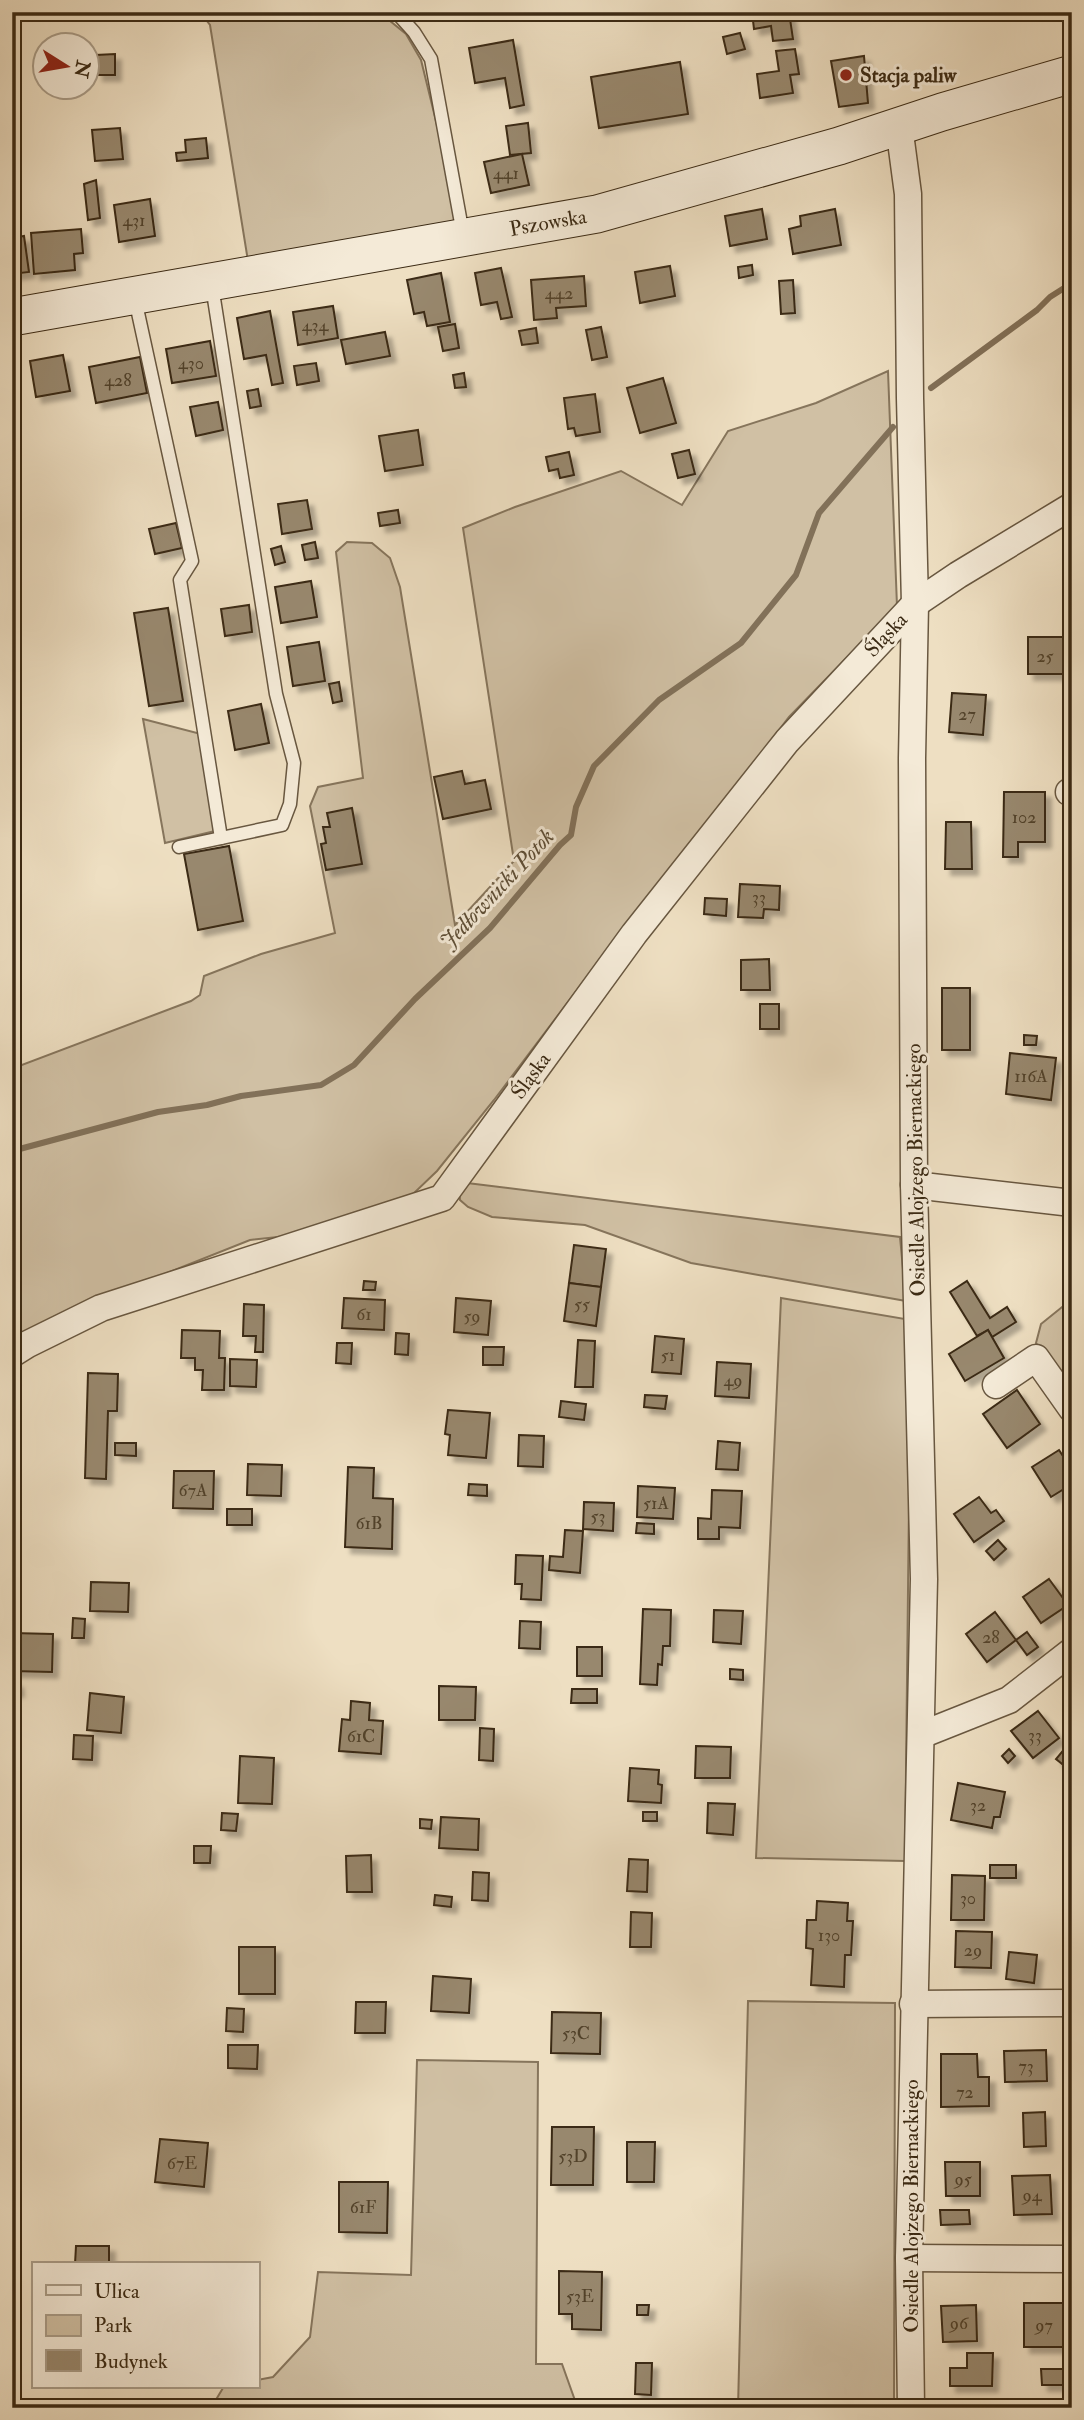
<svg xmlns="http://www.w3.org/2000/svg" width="1084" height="2420" font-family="'IM FELL Double Pica',serif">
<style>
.green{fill:#d0c0a4;stroke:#86755c;stroke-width:2}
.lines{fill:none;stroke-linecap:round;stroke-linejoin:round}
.stream{stroke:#827159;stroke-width:6}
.building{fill:#98886e;stroke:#3b2a14;stroke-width:2;filter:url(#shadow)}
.service-casing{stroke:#685740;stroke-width:15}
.minor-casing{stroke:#685740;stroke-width:29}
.secondary-casing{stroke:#3b2a14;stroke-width:39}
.service{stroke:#f4ead7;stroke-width:12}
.minor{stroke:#f4ead7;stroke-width:26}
.secondary{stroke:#f4ead7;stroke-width:37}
.poi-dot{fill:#8f2418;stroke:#f4ead7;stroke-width:2.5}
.labels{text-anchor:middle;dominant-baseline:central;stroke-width:6;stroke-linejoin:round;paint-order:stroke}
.number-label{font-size:18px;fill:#52422a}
.poi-label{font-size:21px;font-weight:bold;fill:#3b2a14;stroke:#f4ead7;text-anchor:start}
.street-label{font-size:21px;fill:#3b2a14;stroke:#f4ead7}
.water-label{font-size:23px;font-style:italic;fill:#5e4e36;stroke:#f4ead7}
</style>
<defs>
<filter id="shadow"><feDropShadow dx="6" dy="6" stdDeviation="2" flood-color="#0004"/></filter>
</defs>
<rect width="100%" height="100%" fill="#eedfc2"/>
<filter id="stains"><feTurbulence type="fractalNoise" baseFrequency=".00286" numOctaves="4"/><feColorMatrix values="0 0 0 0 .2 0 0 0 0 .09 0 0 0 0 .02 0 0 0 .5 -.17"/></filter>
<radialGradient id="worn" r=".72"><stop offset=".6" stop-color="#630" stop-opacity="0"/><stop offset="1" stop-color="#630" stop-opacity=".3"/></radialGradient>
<g class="green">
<polygon points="200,12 379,12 406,34 421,60 462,227 248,261 210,25"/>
<polygon points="888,371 897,606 789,717 667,877 639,908 494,1100 437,1171 411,1196 297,1235 250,1240 69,1312 12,1338 12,1062 14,1068 191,1001 200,995 204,976 261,954 335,933 310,806 318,787 363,778 336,552 347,542 372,543 390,558 400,587 455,925 514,861 463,528 515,507 621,471 682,505 728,431 816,403"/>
<polygon points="143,719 201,734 215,831 165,843"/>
<polygon points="467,1183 900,1237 906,1301 691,1263 585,1225 492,1217 468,1207 460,1200 459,1186"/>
<polygon points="781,1298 911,1320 905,1861 756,1858"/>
<polygon points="1072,1299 1072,1373 1055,1370 1036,1343 1041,1324"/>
<polygon points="748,2001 895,2003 894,2408 738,2408"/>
<polygon points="417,2060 538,2062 536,2364 562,2364 577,2406 611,2408 211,2408 223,2388 257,2387 257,2380 273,2377 310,2337 318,2272 411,2275"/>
</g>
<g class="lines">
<g class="stream">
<polyline points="931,388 1037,310 1050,297 1072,283"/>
<polyline points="12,1151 158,1112 207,1105 241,1096 321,1085 354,1065 415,999 490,928 560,845 571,835 576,807 594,766 659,700 741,643 796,575 819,513 893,427"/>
</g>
</g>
<g class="building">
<polygon points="752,12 789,12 793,39 773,41 771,26 754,29"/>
<polygon points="740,33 745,49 727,54 723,37"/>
<polygon points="513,40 524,105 510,108 505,78 475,83 469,48"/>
<polygon points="795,49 799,74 790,75 793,93 760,98 757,74 779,71 776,51"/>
<polygon points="115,54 115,75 97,75 96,55"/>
<polygon points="864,56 868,103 839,107 831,61"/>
<polygon points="680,62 688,114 599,128 591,77"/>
<polygon points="528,123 531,153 510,155 506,126"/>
<polygon points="120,128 123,159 95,161 92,130"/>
<polygon points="206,138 208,158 177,161 176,153 186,152 185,140"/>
<polygon points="522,154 529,185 491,193 484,162"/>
<polygon points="96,180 100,218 88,220 84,184"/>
<polygon points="150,199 155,236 119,242 114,205"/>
<polygon points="762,209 767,239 730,246 725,216"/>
<polygon points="835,209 841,245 793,254 789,229 801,226 800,216"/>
<polygon points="81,229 83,253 74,254 75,270 34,274 31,233"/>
<polygon points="24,236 29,272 12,274 12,238"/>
<polygon points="752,265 753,275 739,278 738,267"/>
<polygon points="670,266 675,296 640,303 635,272"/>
<polygon points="501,268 512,317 501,319 497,302 481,305 475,273"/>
<polygon points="441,273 450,322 427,326 424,312 414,314 407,280"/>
<polygon points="584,276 586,306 556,308 557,318 534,320 531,280"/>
<polygon points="793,280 795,313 781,314 779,281"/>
<polygon points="333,306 338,338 298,345 293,312"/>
<polygon points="270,311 283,383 272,385 266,355 244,359 237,318"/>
<polygon points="455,324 459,348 443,351 438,327"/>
<polygon points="601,327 607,357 592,360 586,330"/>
<polygon points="536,328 538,343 522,345 519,331"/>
<polygon points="385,332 390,356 346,364 341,340"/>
<polygon points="210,341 216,376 172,383 166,349"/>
<polygon points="63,355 70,391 36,397 30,361"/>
<polygon points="140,357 147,393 96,403 89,367"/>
<polygon points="316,363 319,381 297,385 294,366"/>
<polygon points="464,373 466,387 455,388 453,375"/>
<polygon points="663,378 676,423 640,433 627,388"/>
<polygon points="258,389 261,406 250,408 247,391"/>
<polygon points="595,394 600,432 576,436 574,428 568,429 564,398"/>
<polygon points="218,402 223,430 196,436 190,407"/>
<polygon points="418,430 423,465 385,471 379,436"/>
<polygon points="689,450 695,474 678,478 672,454"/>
<polygon points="569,452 574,475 560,478 558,469 549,471 546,457"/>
<polygon points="307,500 312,529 282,534 278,504"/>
<polygon points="398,510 400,523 380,526 378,513"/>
<polygon points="176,523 182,548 155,554 149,529"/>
<polygon points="315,542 318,558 305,560 302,545"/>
<polygon points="281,546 285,562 275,565 271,549"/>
<polygon points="311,581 317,617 281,623 275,587"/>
<polygon points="249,605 252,632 225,636 221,609"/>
<polygon points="168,608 183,701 149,706 134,613"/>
<rect x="1028" y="637" width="35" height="37"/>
<polygon points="319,642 325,681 293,686 287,647"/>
<polygon points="339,682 342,701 333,703 329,684"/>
<polygon points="952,693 986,695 983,735 949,732"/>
<polygon points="261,704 269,743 235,750 228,711"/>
<polygon points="462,771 465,784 485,780 491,809 443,819 434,777"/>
<polygon points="1004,792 1045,792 1045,842 1018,842 1018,857 1003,857"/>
<polygon points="352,808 362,864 326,870 321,844 326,843 323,827 330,827 327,813"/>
<polygon points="946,822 971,822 972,869 945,869"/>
<polygon points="229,846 243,921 198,930 184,854"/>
<polygon points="740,884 780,886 779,910 764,909 763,918 738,917"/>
<polygon points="705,898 727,899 726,916 704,914"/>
<polygon points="769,959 770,990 741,990 741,960"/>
<rect x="942" y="988" width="28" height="62"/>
<rect x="760" y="1004" width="19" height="25"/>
<polygon points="1024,1035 1037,1036 1036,1045 1024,1045"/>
<polygon points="1010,1053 1056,1058 1051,1100 1006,1094"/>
<polygon points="574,1245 606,1249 601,1287 569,1283"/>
<polygon points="364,1281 376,1282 375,1290 363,1290"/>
<polygon points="967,1281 990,1318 1007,1307 1016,1322 992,1337 988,1330 977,1336 950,1292"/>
<polygon points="569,1283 601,1287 596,1326 564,1321"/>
<polygon points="344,1298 385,1300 384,1330 342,1328"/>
<polygon points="456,1298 491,1301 488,1335 454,1332"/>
<polygon points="244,1304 264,1305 263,1352 255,1352 256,1336 243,1336"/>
<polygon points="182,1330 220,1331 219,1358 225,1358 224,1390 202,1390 203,1370 195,1370 195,1358 181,1358"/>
<polygon points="988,1330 1004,1358 965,1381 949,1354"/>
<polygon points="396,1333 409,1334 408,1355 395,1354"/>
<polygon points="655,1336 684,1339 681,1374 652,1372"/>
<polygon points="578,1340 595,1341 593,1387 575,1387"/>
<polygon points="337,1343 352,1343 351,1364 336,1363"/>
<polygon points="483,1347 504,1347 503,1365 483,1365"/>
<polygon points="230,1359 257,1360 256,1387 230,1386"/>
<polygon points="717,1362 751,1364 749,1398 715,1396"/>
<polygon points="88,1373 118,1374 117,1411 108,1411 106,1479 85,1478"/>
<polygon points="1017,1390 1040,1424 1007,1448 983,1414"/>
<polygon points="645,1395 667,1396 665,1409 644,1407"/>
<polygon points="561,1401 586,1404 584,1420 559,1417"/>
<polygon points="448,1410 490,1413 486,1458 448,1455 450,1435 445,1434"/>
<polygon points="519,1435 544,1436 543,1467 518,1466"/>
<polygon points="718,1441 740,1443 738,1470 716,1469"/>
<polygon points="115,1443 136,1443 136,1456 115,1455"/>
<polygon points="1059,1450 1072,1470 1072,1484 1051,1497 1032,1467"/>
<polygon points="248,1464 282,1465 281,1496 247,1495"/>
<polygon points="348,1467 374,1468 373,1498 393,1499 392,1549 345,1547"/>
<polygon points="174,1471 214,1471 213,1509 173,1508"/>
<polygon points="469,1484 487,1485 487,1496 468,1495"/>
<polygon points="638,1486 675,1488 673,1519 637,1517"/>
<polygon points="712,1490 742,1491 740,1528 719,1527 719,1539 698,1539 698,1518 711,1519"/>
<polygon points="979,1497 991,1513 996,1510 1004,1521 974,1542 954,1514"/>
<polygon points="584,1502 614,1503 613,1531 583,1529"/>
<rect x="227" y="1509" width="25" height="16"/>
<polygon points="637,1523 654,1524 654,1534 636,1533"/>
<polygon points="565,1530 583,1531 580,1573 549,1570 550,1556 563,1557"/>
<polygon points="998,1540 1006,1549 994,1560 986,1551"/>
<polygon points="516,1555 543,1556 541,1600 521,1599 522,1584 515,1584"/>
<polygon points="1049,1579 1068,1605 1041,1623 1023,1597"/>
<polygon points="91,1582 129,1583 128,1612 90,1611"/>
<polygon points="643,1609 671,1610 670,1646 663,1646 662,1665 658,1664 657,1685 640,1684"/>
<polygon points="714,1610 743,1611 741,1644 713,1642"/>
<polygon points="995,1612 1016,1640 987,1662 966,1634"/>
<polygon points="73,1618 85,1619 84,1638 72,1638"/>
<polygon points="520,1621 541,1622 540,1649 519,1648"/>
<polygon points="1027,1632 1038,1647 1027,1655 1016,1640"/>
<polygon points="12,1633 53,1634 52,1672 12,1671"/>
<rect x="577" y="1647" width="25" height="29"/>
<polygon points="730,1669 743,1670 743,1680 730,1679"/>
<polygon points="12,1682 17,1682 18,1691 12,1691"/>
<polygon points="439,1686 476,1687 475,1720 439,1720"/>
<polygon points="572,1689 597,1689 597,1703 571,1703"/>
<polygon points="90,1693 124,1697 121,1733 87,1730"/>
<polygon points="351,1701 370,1703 369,1720 383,1721 381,1754 339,1751 342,1719 350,1720"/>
<polygon points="1038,1711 1059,1738 1033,1758 1011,1731"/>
<polygon points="480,1728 494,1729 493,1761 479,1760"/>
<polygon points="74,1735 93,1736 92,1760 73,1759"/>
<polygon points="1071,1741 1072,1742 1072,1772 1056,1759"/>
<polygon points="696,1746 731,1747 730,1778 695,1778"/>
<polygon points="1009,1749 1015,1756 1008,1763 1002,1756"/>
<polygon points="240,1756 274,1758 272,1804 238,1803"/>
<polygon points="630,1768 659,1770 658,1784 662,1785 661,1803 628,1801"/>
<polygon points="958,1783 1005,1792 1000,1817 994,1817 992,1828 951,1820"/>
<polygon points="708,1803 735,1804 733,1835 707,1833"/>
<rect x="643" y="1812" width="14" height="9"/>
<polygon points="222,1813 238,1814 236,1831 221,1830"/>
<polygon points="441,1817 479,1819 478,1850 439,1848"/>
<polygon points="420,1819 432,1820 431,1829 420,1828"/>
<polygon points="194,1846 211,1846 210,1863 194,1863"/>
<polygon points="371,1855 372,1892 347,1892 346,1856"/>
<polygon points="629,1859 648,1860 647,1892 627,1891"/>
<rect x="990" y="1865" width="26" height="13"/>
<polygon points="473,1872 489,1873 488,1901 472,1900"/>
<polygon points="952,1875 985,1876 984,1920 951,1920"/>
<polygon points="435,1895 452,1897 451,1907 434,1905"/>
<polygon points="817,1901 848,1903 847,1921 853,1921 851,1955 845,1955 844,1987 811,1985 813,1949 806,1948 807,1920 816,1920"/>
<polygon points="631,1912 652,1913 651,1947 630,1947"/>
<polygon points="956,1931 992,1932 991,1968 955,1967"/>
<rect x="239" y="1947" width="36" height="47"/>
<polygon points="1009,1952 1037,1955 1034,1983 1006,1979"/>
<polygon points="433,1976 471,1979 469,2013 431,2011"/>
<polygon points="356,2002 386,2002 385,2033 355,2033"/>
<polygon points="227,2008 244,2009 243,2032 226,2031"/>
<polygon points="552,2012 601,2013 600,2054 551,2053"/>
<polygon points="228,2045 258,2045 257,2069 228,2068"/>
<polygon points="1046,2050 1047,2081 1005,2082 1004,2051"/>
<polygon points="941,2054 977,2054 978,2077 989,2077 989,2106 941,2107"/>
<polygon points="1045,2112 1046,2146 1024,2147 1023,2113"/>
<polygon points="552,2127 594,2127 593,2185 551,2185"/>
<polygon points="160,2139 208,2143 204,2187 155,2182"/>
<polygon points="627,2142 655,2142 654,2182 627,2182"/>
<polygon points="945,2162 980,2162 980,2196 946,2196"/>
<polygon points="1072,2171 1072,2214 1070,2214 1069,2172"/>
<polygon points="1050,2175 1052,2214 1014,2215 1012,2176"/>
<polygon points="339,2182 388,2182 387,2233 339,2232"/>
<polygon points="940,2210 969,2210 970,2224 941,2225"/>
<polygon points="76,2246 109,2246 109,2264 75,2264"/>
<polygon points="559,2271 602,2272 601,2330 572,2329 572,2314 559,2314"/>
<polygon points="1024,2303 1064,2303 1063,2347 1024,2347"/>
<polygon points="637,2305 649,2305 648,2315 637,2315"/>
<polygon points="976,2305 977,2341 943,2342 941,2306"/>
<polygon points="967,2353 993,2353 992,2386 950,2386 950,2368 967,2368"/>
<polygon points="636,2363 652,2363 651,2395 635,2394"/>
<polygon points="1041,2369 1072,2369 1072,2385 1042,2385"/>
<polygon points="973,2404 973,2408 942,2408 941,2405"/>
</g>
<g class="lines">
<defs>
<g id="service">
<polyline points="396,12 414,32 431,59 463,234"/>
<polyline points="135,299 192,561 180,580 221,838"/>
<polyline points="179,847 282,825 290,804 294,763 276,694 212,286"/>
</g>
<g id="minor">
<polyline points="899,126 908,194 910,398 915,604 912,758 914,1185 924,1579 909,2258 911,2408"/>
<polyline points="1069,792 1072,792"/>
<polyline points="914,1185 1072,1203"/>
<polyline points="12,1354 28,1344 101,1308 442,1198 634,934 787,741 915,604 958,575 1072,506"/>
<polyline points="996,1385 1036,1358 1072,1409"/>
<polyline points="921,1735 1009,1700 1072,1651"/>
<polyline points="913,2004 1072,2003"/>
<polyline points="909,2258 1072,2259"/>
</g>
<polyline id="secondary" points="12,317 597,214 839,146 942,112 1072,74"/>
</defs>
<use href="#service" class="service-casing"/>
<use href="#minor" class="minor-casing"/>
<use href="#secondary" class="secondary-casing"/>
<use href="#service" class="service"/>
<use href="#minor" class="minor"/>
<use href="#secondary" class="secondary"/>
</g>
<circle class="poi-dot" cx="846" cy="75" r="7"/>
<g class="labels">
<g class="number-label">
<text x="506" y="173">441</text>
<text x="134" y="220">431</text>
<text x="559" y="293">442</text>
<text x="315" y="325">434</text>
<text x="191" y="363">430</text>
<text x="118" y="380">428</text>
<text x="1045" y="656">25</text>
<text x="967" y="714">27</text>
<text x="1024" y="817">102</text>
<text x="759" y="897">33</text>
<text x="1031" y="1076">116A</text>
<text x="582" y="1304">55</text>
<text x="364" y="1314">61</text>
<text x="472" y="1316">59</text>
<text x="668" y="1355">51</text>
<text x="733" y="1380">49</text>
<text x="193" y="1490">67A</text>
<text x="656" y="1503">51A</text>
<text x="598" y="1516">53</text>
<text x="369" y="1523">61B</text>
<text x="991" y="1637">28</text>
<text x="1035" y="1735">33</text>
<text x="361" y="1736">61C</text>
<text x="978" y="1805">32</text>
<text x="968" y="1898">30</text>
<text x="829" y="1935">130</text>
<text x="973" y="1950">29</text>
<text x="576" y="2033">53C</text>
<text x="1026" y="2066">73</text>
<text x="965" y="2092">72</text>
<text x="573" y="2156">53D</text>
<text x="182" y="2163">67E</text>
<text x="963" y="2179">95</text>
<text x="1032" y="2195">94</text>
<text x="363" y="2207">61F</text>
<text x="580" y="2296">53E</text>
<text x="959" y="2323">96</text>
<text x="1044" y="2325">97</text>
</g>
<g class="poi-label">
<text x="860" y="75">Stacja paliw</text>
</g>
<g class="street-label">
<text transform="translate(548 223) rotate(-10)">Pszowska</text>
<text transform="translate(886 635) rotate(-47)">Śląska</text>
<text transform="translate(531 1076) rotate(-54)">Śląska</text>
<text transform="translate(916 1170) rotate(-91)">Osiedle Alojzego Biernackiego</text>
<text transform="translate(911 2206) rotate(-90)">Osiedle Alojzego Biernackiego</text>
</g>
<g class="water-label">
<text transform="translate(497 889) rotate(-47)">Jedłownicki Potok</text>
</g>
</g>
<rect width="1084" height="2420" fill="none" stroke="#eedfc2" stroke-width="42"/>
<rect x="14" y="14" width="1056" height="2392" fill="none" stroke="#3b2a14" stroke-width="3.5"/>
<rect x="21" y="21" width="1042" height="2378" fill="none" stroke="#3b2a14" stroke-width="2"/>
<rect x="32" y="2262" width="228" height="126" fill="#f4ead7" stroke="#aa9d89" stroke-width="2"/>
<rect x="46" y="2285" width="35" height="10" fill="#f4ead7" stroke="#aa9d89" stroke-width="2"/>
<text x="94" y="2298" font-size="21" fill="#3b2a14">Ulica</text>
<rect x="46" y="2315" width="35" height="21" fill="#d0c0a4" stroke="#aa9d89" stroke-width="2"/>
<text x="94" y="2332" font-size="21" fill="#3b2a14">Park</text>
<rect x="46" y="2350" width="35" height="21" fill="#98886e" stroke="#aa9d89" stroke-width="2"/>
<text x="94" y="2368" font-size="21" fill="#3b2a14">Budynek</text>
<g transform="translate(66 66) rotate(101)"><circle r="33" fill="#f4ead7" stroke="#aa9d89" stroke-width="2"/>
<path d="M0-5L12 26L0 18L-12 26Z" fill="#8f2418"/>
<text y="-10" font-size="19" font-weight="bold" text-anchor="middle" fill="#3b2a14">N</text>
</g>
<rect width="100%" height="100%" filter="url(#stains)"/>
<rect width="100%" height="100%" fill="url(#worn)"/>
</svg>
